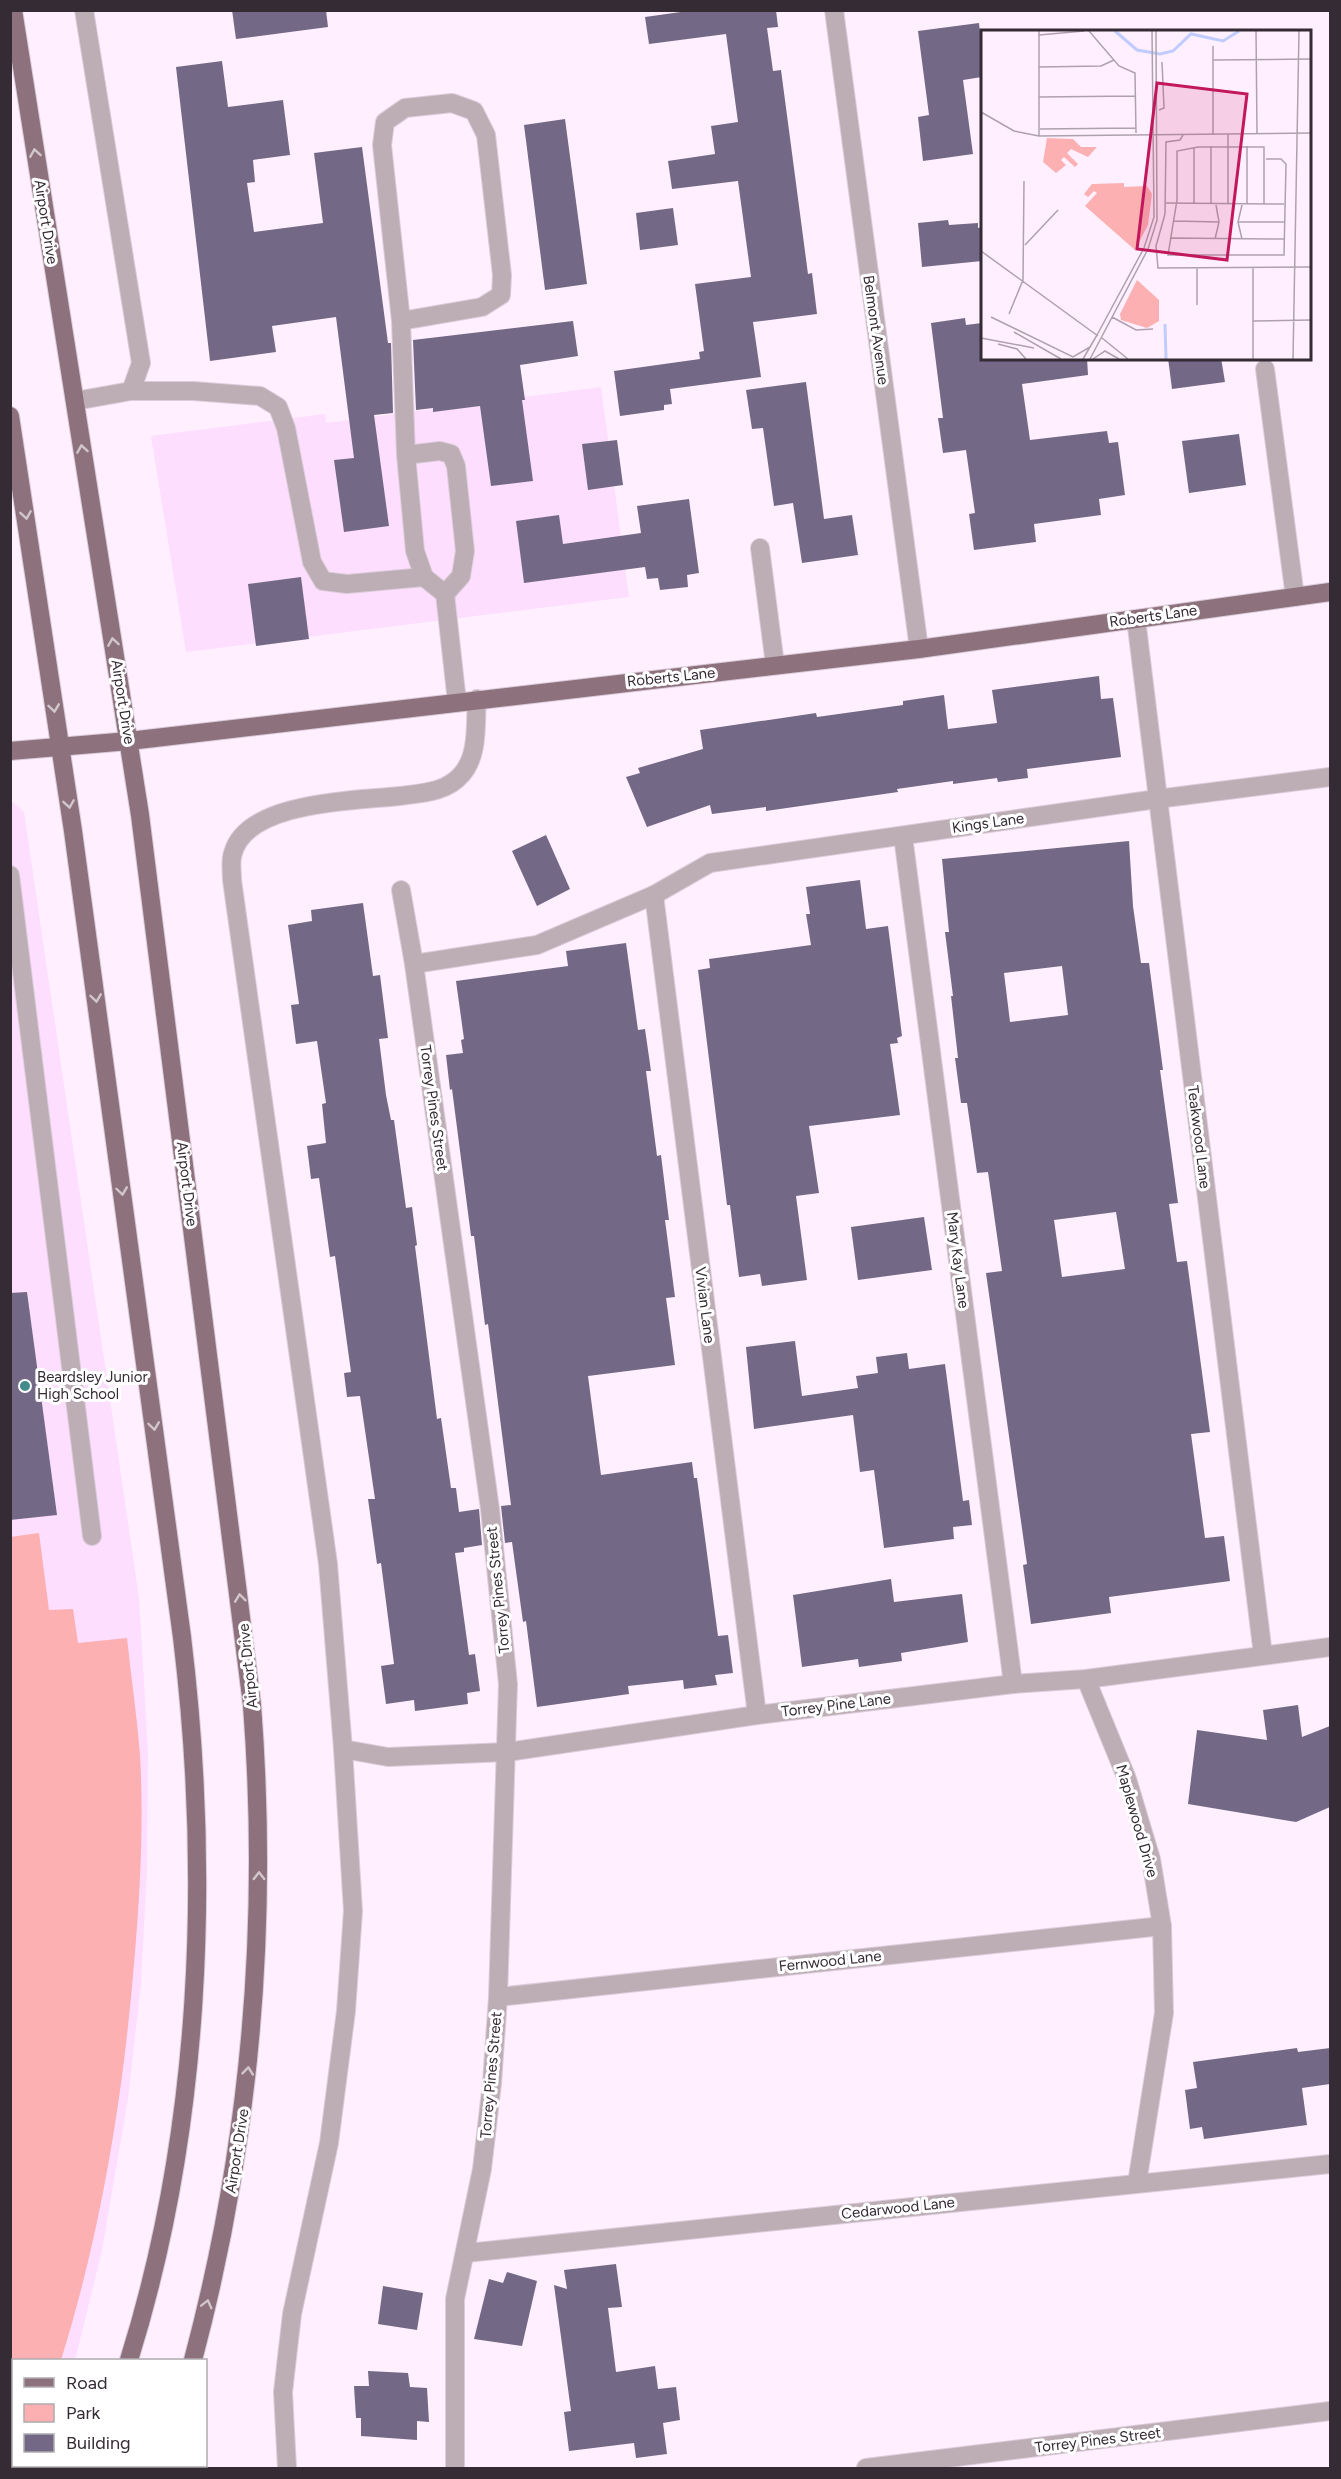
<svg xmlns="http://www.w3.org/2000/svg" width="1341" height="2479" font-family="Figtree,sans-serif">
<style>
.built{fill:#fedefe}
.green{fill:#fcb0b2}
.building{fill:#736986;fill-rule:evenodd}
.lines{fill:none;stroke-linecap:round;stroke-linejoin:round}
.minor-casing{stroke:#dbccdb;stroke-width:20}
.major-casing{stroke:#dbccdb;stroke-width:20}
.minor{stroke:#bdadb4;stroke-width:18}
.major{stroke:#8d727d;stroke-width:18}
.oneway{stroke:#d1c7cb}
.poi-dot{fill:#438b8d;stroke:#fff;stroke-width:2}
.labels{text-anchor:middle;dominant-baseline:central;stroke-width:6;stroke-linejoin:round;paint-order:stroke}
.street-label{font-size:15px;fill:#352b35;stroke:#fff}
.poi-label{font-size:15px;fill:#352b35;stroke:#fff;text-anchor:start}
.inset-river{fill:none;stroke:#c0ccfe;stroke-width:3}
.inset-road{fill:none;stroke:#aea1ae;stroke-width:1.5}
.view{fill:#c2185b;fill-opacity:0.15;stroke:#c2185b;stroke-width:3}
.inset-edge{fill:none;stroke:#352b35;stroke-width:3}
</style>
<rect width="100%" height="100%" fill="#ffefff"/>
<g class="built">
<polygon points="601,387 629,597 186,652 151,436 325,414 326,423"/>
<polygon points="10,800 24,812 139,1598 148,1752 147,1868 141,1983 128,2098 102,2250 75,2360 14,2360 14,2466 37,2466 36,2468 10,2468"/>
</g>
<path class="green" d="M39,1533l10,77 24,-1 5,34 49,-5c4,39 10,78 13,117 4,69 0,140 -6,209 -11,133 -33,268 -73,396h-47v106h12l-1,2h-14l-1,-931z"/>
<g class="building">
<polygon points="232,10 326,10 328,27 236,39"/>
<polygon points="695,10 776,10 778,27 767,28 773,71 781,70 808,274 812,273 817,314 753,322 761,377 670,389 672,404 664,405 664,410 620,416 614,371 700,359 699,352 704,351 695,284 751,277 738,181 672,189 668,161 715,154 711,126 738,122 726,34 649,44 645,17"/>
<polygon points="979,23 982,50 982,77 963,80 973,154 923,161 918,117 929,115 918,31"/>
<polygon points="222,61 228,107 283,100 290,155 253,160 255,182 247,183 254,232 323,223 314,153 362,147 388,343 391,343 393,413 374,415 389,526 344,532 334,460 354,458 336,317 272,326 276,352 210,361 176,67"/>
<polygon points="565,119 587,284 545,290 524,125"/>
<polygon points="673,208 678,245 640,250 636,213"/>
<polygon points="948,220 949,225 978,223 978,228 982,227 982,261 922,267 918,223"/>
<polygon points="965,318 966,325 982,323 982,358 1087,358 1088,375 1022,384 1030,440 1107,431 1109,443 1118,442 1125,495 1099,499 1101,515 1034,524 1036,542 974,550 969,514 975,513 966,450 943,453 938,418 943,418 931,323"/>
<polygon points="573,321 578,356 520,365 525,400 522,400 533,481 491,486 480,406 433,412 433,408 416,410 413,340"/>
<polygon points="1168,358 1221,358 1225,382 1172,389"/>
<polygon points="806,382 824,519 852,515 858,555 802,563 793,503 774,506 763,428 752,429 746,390"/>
<polygon points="1239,434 1246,485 1189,493 1182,441"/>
<polygon points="617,440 623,485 588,490 582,444"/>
<polygon points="689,499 699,573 687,575 688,587 660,590 658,578 647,579 645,567 524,583 516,521 559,515 563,544 641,533 637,506"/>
<polygon points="301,577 309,639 256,646 248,584"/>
<polygon points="1099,676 1101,699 1113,698 1121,757 1027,769 1028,778 998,782 997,778 953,784 953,781 897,789 898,792 766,811 766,807 712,814 710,805 647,827 626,777 640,773 638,768 703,749 700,730 816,713 817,717 903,705 903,701 944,695 948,729 997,723 992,690"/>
<polygon points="546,835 570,889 537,906 512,851"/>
<path d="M1129,841l4,65 8,57h8l14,107h-3l18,133 -9,1 8,58 10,-1 23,171 -19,2 14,104 19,-2 6,45 -121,16 2,16 -80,11 -8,-59 4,-1 -41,-291 16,-2 -14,-99 -11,1 -10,-70h-6l-6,-45h3l-7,-62h2l-8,-64h4l-7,-73zM1062,966l6,49 -58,7 -6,-49zM1116,1212l9,57 -63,8 -8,-57z"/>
<polygon points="860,880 866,929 888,926 902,1036 897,1038 898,1043 890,1044 900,1115 809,1126 819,1193 796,1196 807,1280 762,1286 760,1274 739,1277 730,1205 727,1205 698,970 710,968 709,959 811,945 806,914 810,914 806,887"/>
<polygon points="363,903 373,976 380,975 388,1038 379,1039 386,1095 391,1120 394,1120 406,1208 412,1207 417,1245 415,1246 437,1419 441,1418 451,1488 456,1488 459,1512 479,1509 482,1545 464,1548 464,1552 455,1553 469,1655 475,1654 480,1691 467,1693 468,1704 415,1711 414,1700 386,1704 381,1666 394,1664 381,1563 377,1564 368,1499 375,1499 360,1396 347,1397 344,1373 351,1372 335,1256 330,1257 319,1178 311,1179 307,1146 326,1143 322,1104 326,1103 317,1041 296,1044 291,1005 299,1004 288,925 312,921 311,910"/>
<polygon points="626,943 638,1030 645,1029 651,1071 646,1071 657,1156 661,1155 669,1220 665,1220 675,1297 666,1298 675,1365 588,1376 601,1475 692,1462 694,1478 697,1478 718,1636 728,1635 733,1673 715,1675 717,1685 684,1689 683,1680 628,1686 629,1694 537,1707 526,1621 523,1622 512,1542 505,1543 501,1506 511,1505 488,1324 485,1325 474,1236 471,1236 452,1089 450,1090 446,1055 463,1053 461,1040 464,1039 456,981 568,966 566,951"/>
<polygon points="924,1217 932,1270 858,1280 851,1227"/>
<polygon points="27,1292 57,1515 10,1520 10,1293"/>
<polygon points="795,1341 802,1396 858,1388 856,1376 878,1373 876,1357 907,1353 909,1369 945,1364 963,1501 969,1500 972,1525 953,1527 954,1539 884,1548 874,1470 860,1472 853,1415 754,1429 746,1347"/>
<polygon points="891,1579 894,1602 962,1594 968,1642 901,1653 902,1661 859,1667 858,1659 802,1667 793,1595"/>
<polygon points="1298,1705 1302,1737 1330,1726 1330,1807 1296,1822 1188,1804 1197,1730 1267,1740 1263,1710"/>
<polygon points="1297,2048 1298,2052 1330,2048 1330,2084 1302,2088 1307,2125 1204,2139 1202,2127 1190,2129 1185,2090 1197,2088 1193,2062"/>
<polygon points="616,2264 622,2307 608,2308 616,2372 655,2366 658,2389 676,2387 680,2420 663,2423 667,2454 636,2458 634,2443 569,2451 564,2412 571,2411 554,2285 567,2289 564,2270"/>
<polygon points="507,2272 537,2281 522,2346 474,2339 489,2279 503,2283"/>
<polygon points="383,2286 423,2293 417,2330 378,2324"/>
<polygon points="368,2371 408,2373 410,2387 427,2388 429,2422 417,2421 417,2440 361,2436 361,2418 356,2418 354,2386 369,2386"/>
</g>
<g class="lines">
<defs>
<g id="minor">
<polyline points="834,10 919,649"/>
<polyline points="401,321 482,307 501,295 502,275 486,135 474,111 452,103 405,108 385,122 382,145 401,321 406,455 415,551 424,577 445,594 457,702"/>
<polyline points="1265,369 1295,597"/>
<polyline points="131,391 193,391 260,396 278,407 286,428 312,562 323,581 347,584 424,577"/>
<polyline points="75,401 131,391 141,363 84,10"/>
<polyline points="406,455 440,451 451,454 456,466 465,551 461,576 445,594"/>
<polyline points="760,548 775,665"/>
<polyline points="1136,619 1263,1655"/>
<polyline points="903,836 1013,1684"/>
<polyline points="10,875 92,1536"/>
<polyline points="401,890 414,964"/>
<polyline points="654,895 757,1715"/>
<polyline points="1086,1679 1127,1779 1151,1859 1162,1926 1164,2013 1137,2183"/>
<polyline points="343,1749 388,1757 507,1752 757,1715 1013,1684 1086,1679 1330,1647"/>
<polyline points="498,1997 1162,1926"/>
<polyline points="466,2253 1330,2164"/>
<path d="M287,2468l-4,-76 9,-78 37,-171 17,-132 7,-100 -10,-162 -15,-185 -96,-684c0,-8 -2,-19 1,-27 14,-52 122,-52 166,-57 22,-3 47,-3 63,-22 17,-20 13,-50 15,-75"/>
<polyline points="455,2468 455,2299 482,2169 492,2083 498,1997 508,1684 490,1509 414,964 537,945 654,895 710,863 1157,799 1330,777"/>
<polyline points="866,2468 1330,2411"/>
</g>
<g id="major">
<path d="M13,10l127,805 112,890c17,221 -2,441 -59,655"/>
<path d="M10,416l63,415 109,806c29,239 19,493 -53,723"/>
<polyline points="10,751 129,741 919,649 1330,592"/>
<polyline points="94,2468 95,2466"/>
<polyline points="158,2468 159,2466"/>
</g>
</defs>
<use href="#minor" class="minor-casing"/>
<use href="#major" class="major-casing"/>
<use href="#minor" class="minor"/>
<use href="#major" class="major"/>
</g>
<defs><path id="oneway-chevron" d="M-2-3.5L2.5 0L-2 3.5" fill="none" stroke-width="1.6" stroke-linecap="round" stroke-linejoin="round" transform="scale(1.5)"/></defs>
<g class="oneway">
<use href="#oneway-chevron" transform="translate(35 153) rotate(-99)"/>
<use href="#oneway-chevron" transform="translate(82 449) rotate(-99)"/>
<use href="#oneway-chevron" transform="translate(26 515) rotate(81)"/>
<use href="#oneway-chevron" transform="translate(113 642) rotate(-99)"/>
<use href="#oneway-chevron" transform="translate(54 708) rotate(82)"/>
<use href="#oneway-chevron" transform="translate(69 804) rotate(81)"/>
<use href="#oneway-chevron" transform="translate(96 998) rotate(82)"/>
<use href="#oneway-chevron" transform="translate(122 1191) rotate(82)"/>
<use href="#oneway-chevron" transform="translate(154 1426) rotate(82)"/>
<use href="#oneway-chevron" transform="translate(240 1598) rotate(-97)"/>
<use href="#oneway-chevron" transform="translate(259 1876) rotate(-90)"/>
<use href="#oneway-chevron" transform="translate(248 2071) rotate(-84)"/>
<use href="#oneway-chevron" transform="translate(207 2304) rotate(-76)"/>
</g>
<circle class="poi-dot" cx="25" cy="1386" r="6"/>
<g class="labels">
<g class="street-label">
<text transform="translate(46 222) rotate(81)">Airport Drive</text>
<text transform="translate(876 330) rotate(82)">Belmont Avenue</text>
<text transform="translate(1153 616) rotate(-8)">Roberts Lane</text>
<text transform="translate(671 677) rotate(-6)">Roberts Lane</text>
<text transform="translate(123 702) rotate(81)">Airport Drive</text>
<text transform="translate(988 823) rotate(-8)">Kings Lane</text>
<text transform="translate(434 1108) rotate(82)">Torrey Pines Street</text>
<text transform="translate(1199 1137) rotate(83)">Teakwood Lane</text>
<text transform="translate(187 1184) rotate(83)">Airport Drive</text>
<text transform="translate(958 1260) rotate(83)">Mary Kay Lane</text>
<text transform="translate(705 1305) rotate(83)">Vivian Lane</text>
<text transform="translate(498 1590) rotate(-96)">Torrey Pines Street</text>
<text transform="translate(248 1666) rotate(-96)">Airport Drive</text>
<text transform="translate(836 1705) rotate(-7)">Torrey Pine Lane</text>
<text transform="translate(1137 1821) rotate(74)">Maplewood Drive</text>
<text transform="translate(830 1961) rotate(-6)">Fernwood Lane</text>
<text transform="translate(491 2075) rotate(-85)">Torrey Pines Street</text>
<text transform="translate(237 2151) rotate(-81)">Airport Drive</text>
<text transform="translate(898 2208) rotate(-6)">Cedarwood Lane</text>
<text transform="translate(1098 2440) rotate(-7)">Torrey Pines Street</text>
</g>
<g class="poi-label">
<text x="37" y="1377">Beardsley Junior<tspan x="37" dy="17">High School</tspan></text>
</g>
</g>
<g transform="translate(981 30)">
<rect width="330" height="330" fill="#ffefff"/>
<path d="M66,108l26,1 8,8h16l-9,10 -17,-8 -4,4 11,11 -3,3 -11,-10 -3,3 5,5 -10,8 -13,-11zM143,153v4l23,-1 5,8 -4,31 -13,25 -50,-44 12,-13 -3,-2 -6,6 -4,-3 8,-10zM156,250l22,20v21l-12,7 -26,-8 -1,-6z" fill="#fcb0b2"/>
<path class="inset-river" d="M134,1l22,19 23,4 13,-3 18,-17 32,7 16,-10M184,294l1,35"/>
<path class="inset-road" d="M58,1v105M108,1l30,35 16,7 1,60M275,1l1,102M58,5l45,-4M232,16v88M232,30l98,-1M58,37l62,-1 13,-6M58,67l96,-1M178,80l5,-2 -2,-46M0,82l33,19 25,5 272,-3M59,99l96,-1M247,104v70M202,105l-3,5 -14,2 -1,72 -9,32 2,22 153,-1M230,116v58M266,116v58M213,118v56M185,173l118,1M283,174v-57h-66l-21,4v49l-9,55h116l2,-91 -5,-5h-15M193,191l45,1M257,192h46M189,208l114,1M234,209l4,-17 -3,-17M261,209l-4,-17 4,-17M44,215l33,-35M0,221l117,85M272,237v92M216,238v37M28,284l14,-34 1,-99M10,287l82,40 17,-10M131,287l24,13 17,-1M272,291l58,-1M33,302l47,27M116,305l47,-87 10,-31 -2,-186M0,308l53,10M121,308l26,21M17,314l19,5 9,10M102,329l14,-24M109,329l58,-110 9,-29 -1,-189M112,329l12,-8 14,8M312,329l6,-328"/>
<path class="view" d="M176,53l90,11 -20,166 -90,-11z"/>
<rect width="330" height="330" class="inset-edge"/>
</g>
<rect width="1341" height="2479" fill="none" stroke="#352b35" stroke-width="24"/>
<rect x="12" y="2359" width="195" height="108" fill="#ffffff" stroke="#aeaaae" stroke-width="1.5"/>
<rect x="24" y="2378" width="30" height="9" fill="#8d727d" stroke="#aeaaae" stroke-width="1.5"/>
<text x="66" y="2389" font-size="18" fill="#352b35">Road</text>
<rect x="24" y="2404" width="30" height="18" fill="#fcb0b2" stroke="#aeaaae" stroke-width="1.5"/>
<text x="66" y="2419" font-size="18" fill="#352b35">Park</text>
<rect x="24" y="2434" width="30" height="18" fill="#736986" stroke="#aeaaae" stroke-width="1.5"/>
<text x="66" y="2449" font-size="18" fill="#352b35">Building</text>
</svg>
